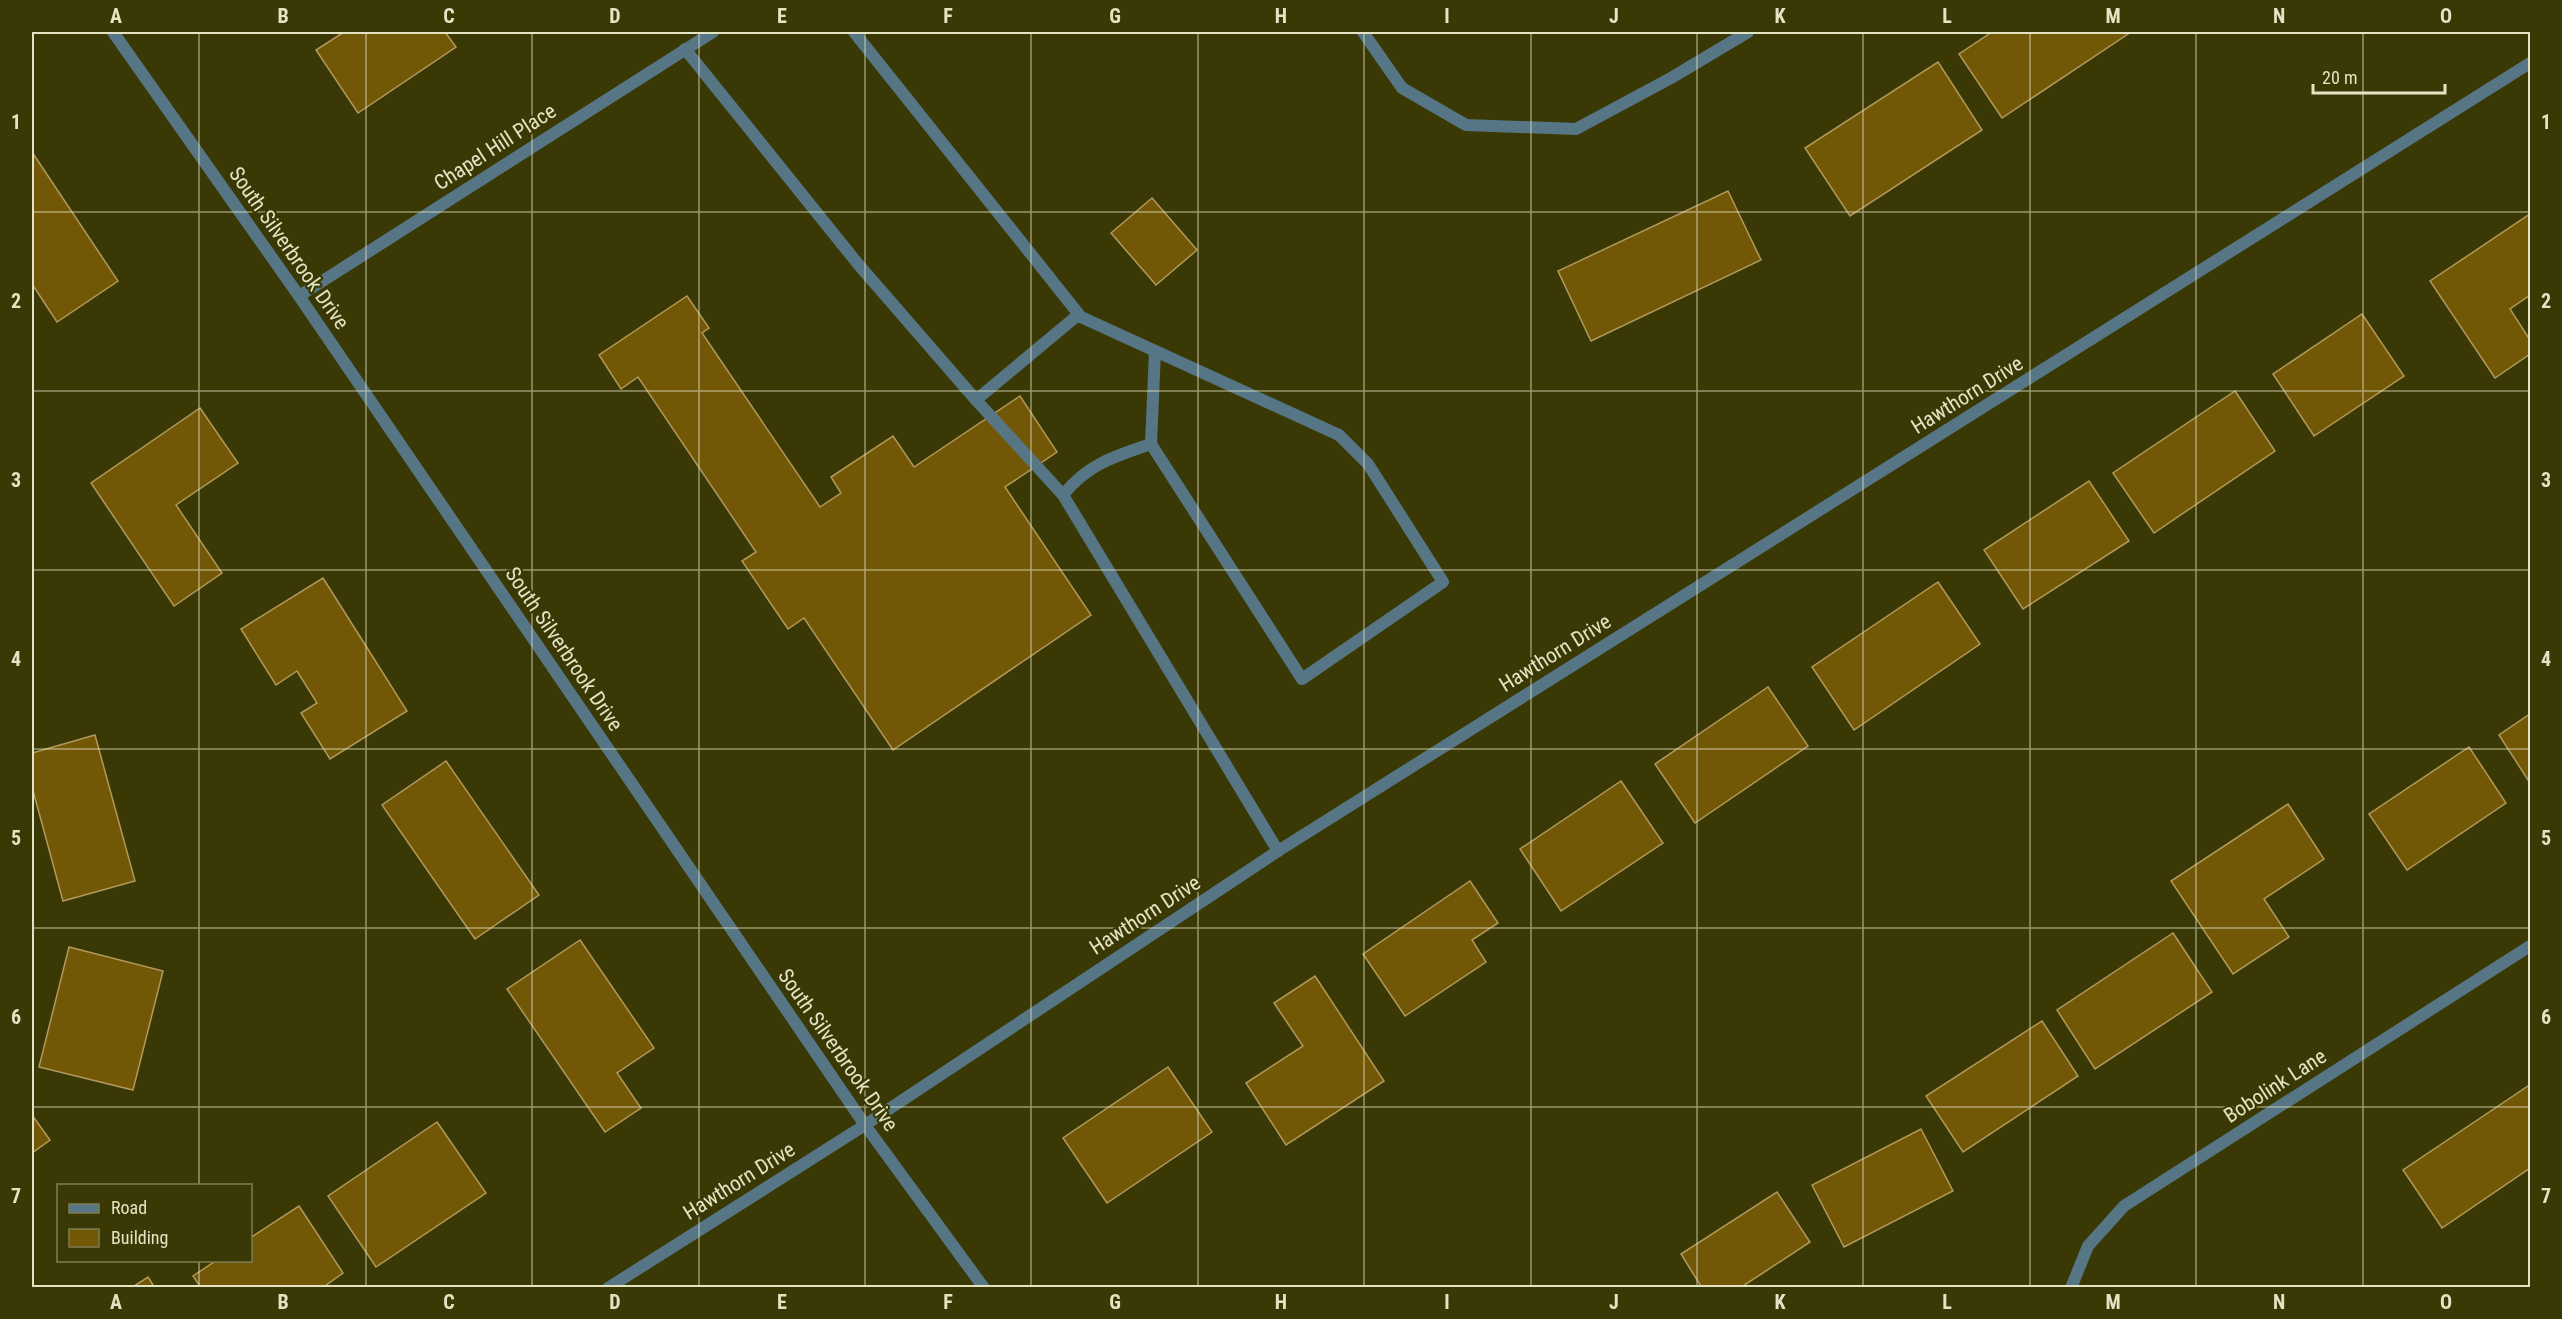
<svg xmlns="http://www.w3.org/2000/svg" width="2562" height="1319" font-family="'Roboto Condensed',sans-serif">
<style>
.building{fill:#725806;stroke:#b1995b;stroke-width:1.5}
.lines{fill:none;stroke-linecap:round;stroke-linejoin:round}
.lane{stroke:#577685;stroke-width:12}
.street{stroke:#577685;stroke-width:12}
.grid{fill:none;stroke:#e4e4c4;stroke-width:1.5;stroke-opacity:0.55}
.labels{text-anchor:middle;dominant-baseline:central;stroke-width:4.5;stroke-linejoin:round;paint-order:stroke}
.street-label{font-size:21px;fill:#e4e4c4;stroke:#3a3905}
.neatline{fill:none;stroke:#e4e4c4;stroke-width:2}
.grid-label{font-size:20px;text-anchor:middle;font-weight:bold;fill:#e4e4c4}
</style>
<rect width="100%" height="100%" fill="#3a3905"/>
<g class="building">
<polygon points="344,32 445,32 456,47 358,113 316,50"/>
<polygon points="1992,32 2131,32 2002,118 1959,54"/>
<polygon points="1938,62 1982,130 1850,216 1805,148"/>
<polygon points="32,152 118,281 57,322 32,284"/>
<polygon points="1728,191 1761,260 1591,341 1558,271"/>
<polygon points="1152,198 1197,250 1156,285 1111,233"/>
<polygon points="2530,214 2530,295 2510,309 2530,340 2530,354 2495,378 2430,281"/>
<polygon points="687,296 709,328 702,333 820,507 841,493 831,477 893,436 914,467 1020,396 1057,452 1005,487 1091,615 893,750 804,618 788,629 742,561 756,552 638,377 621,389 599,355"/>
<polygon points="2362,314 2404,376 2314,436 2273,374"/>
<polygon points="2235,391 2275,451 2154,533 2113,473"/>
<polygon points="200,408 238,463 176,505 222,573 174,606 91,483"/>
<polygon points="2089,481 2129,541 2023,609 1984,550"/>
<polygon points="323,578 407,711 330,759 301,713 317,703 297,671 276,685 241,629"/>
<polygon points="1938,582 1980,644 1854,730 1812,667"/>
<polygon points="1768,687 1808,746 1695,823 1655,764"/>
<polygon points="2530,714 2530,783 2499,735"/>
<polygon points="95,735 135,881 63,901 32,787 32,753"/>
<polygon points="2469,747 2506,803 2407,870 2369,814"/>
<polygon points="446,761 539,895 475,939 382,805"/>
<polygon points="1621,781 1663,843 1561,911 1520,849"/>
<polygon points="2288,804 2324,859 2264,899 2289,937 2233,974 2171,881"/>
<polygon points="1470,881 1498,923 1472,940 1486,962 1405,1016 1363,954"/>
<polygon points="2173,933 2212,992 2095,1069 2057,1010"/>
<polygon points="580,940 654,1048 617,1073 641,1108 605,1132 507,989"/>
<polygon points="69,947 163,971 133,1090 39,1067"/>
<polygon points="1315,976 1384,1081 1286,1145 1246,1083 1303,1046 1274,1003"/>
<polygon points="2042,1021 2078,1076 1963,1152 1926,1096"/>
<polygon points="1168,1067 1212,1132 1107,1203 1063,1138"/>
<polygon points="2528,1086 2530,1089 2530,1168 2442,1228 2403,1170"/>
<polygon points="32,1115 50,1140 32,1153"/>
<polygon points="437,1122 486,1193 376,1267 328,1196"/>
<polygon points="1921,1129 1953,1191 1844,1247 1812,1185"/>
<polygon points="1777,1192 1810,1242 1740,1288 1702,1288 1681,1254"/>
<polygon points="299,1206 343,1273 322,1288 201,1288 193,1276 217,1260 250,1260 250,1238"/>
<polygon points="148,1277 155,1288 131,1288"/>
</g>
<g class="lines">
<g class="lane">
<polyline points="854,32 1081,317"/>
<polyline points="685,49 858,264 976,400 1078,315 1081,317 1339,435 1368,464 1443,582 1302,679 1151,444 1155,351"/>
<polyline points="976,400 1063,495"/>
<path d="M1151,444c-36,12 -63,20 -88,51l215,356"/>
</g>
<g class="street">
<polyline points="113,32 299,296 865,1125 984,1288"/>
<polyline points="1363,32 1402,88 1466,125 1576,129 1671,78 1748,32"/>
<polyline points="299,296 713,32"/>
<polyline points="608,1288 865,1125 1278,851 2530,63"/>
<polyline points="2071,1288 2088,1246 2124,1206 2530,946"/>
</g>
</g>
<path class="grid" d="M199,32v1154M366,32v1256M532,32v1256M699,32v1256M865,32v1256M1031,32v1256M1198,32v1256M1364,32v1256M1531,32v1256M1697,32v1256M1863,32v1256M2030,32v1256M2196,32v1256M2363,32v1256M32,212h2498M32,391h2498M32,570h2498M32,749h2498M32,928h2498M32,1107h2498M199,1260v28"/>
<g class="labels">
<g class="street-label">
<text transform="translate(495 147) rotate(-33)">Chapel Hill Place</text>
<text transform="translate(289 248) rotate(55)">South Silverbrook Drive</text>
<text transform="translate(1967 395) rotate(-32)">Hawthorn Drive</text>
<text transform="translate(564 649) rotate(56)">South Silverbrook Drive</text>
<text transform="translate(1555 653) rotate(-32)">Hawthorn Drive</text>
<text transform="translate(1145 915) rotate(-33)">Hawthorn Drive</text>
<text transform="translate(838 1050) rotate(55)">South Silverbrook Drive</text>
<text transform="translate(2275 1086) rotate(-33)">Bobolink Lane</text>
<text transform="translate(739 1181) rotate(-32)">Hawthorn Drive</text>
</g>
</g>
<rect width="2562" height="1319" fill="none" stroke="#3a3905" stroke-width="66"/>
<rect x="57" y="1184" width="195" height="78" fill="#3a3905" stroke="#7e7d51" stroke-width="1.5"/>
<rect x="69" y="1204" width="30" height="9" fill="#577685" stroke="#7e7d51" stroke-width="1.5"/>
<text x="111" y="1214" font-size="18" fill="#e4e4c4">Road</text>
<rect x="69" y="1229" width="30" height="18" fill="#725806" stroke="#7e7d51" stroke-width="1.5"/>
<text x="111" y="1244" font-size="18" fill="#e4e4c4">Building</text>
<path d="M2313 84v9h132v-9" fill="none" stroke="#e4e4c4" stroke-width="3"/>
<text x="2322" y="84" font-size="18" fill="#e4e4c4" stroke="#3a3905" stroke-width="4.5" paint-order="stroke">20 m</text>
<rect x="33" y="33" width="2496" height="1253" class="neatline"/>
<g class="grid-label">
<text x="116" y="23">A</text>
<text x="283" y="23">B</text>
<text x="449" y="23">C</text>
<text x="615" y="23">D</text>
<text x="782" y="23">E</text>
<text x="948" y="23">F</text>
<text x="1115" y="23">G</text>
<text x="1281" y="23">H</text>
<text x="1447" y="23">I</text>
<text x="1614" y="23">J</text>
<text x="1780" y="23">K</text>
<text x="1947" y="23">L</text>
<text x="2113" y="23">M</text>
<text x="2279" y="23">N</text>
<text x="2446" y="23">O</text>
<text x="16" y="129">1</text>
<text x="2546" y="129">1</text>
<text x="16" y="308">2</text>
<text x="2546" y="308">2</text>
<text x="16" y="487">3</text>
<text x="2546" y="487">3</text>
<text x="16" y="666">4</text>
<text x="2546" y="666">4</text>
<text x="16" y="845">5</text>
<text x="2546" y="845">5</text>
<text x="16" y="1024">6</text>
<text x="2546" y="1024">6</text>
<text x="16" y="1203">7</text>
<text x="2546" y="1203">7</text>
<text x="116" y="1309">A</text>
<text x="283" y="1309">B</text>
<text x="449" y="1309">C</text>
<text x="615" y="1309">D</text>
<text x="782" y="1309">E</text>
<text x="948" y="1309">F</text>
<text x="1115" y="1309">G</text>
<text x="1281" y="1309">H</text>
<text x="1447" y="1309">I</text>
<text x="1614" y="1309">J</text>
<text x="1780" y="1309">K</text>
<text x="1947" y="1309">L</text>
<text x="2113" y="1309">M</text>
<text x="2279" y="1309">N</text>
<text x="2446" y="1309">O</text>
</g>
</svg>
